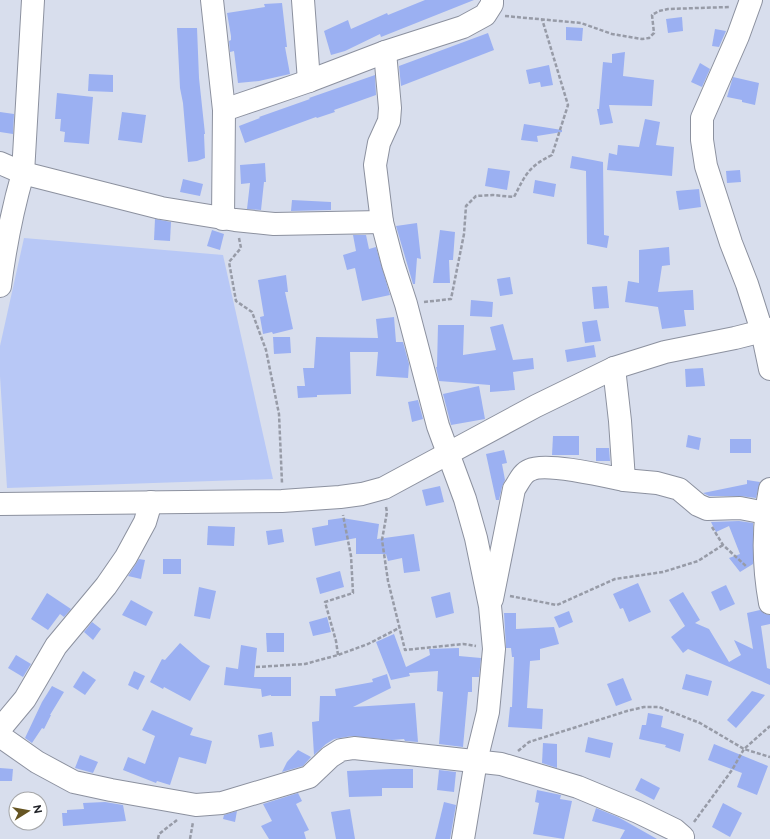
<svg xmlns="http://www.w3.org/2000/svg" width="770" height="839" font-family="Raleway,sans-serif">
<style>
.green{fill:#b8c8f6}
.building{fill:#9bb0f2}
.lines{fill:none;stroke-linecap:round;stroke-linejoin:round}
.minor-casing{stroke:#8c919f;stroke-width:24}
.path{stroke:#979ba7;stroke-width:2.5;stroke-dasharray:4 2;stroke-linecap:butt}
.minor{stroke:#fff;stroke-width:22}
</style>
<rect width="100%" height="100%" fill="#d8deed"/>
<polygon class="green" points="24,238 223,255 273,479 7,488 0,376 0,346"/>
<g class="building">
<polygon points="425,0 474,0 381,37 380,34 345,51 331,55 324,31 348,20 351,29 387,13 388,15"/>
<polygon points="282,3 287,47 285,47 290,74 259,81 238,83 234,51 230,52 229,41 231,40 231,36 227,13 265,7 264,4"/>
<polygon points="682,17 683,31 668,33 666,19"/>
<polygon points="566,27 583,28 582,41 566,40"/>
<polygon points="177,28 197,28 199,78 205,134 204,134 205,158 197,161 188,162 183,103 180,88"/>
<polygon points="715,29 726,31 719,47 712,46"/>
<polygon points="488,33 494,50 401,86 399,66"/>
<polygon points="625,52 623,76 654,80 652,106 609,105 613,123 600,125 597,109 599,109 603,62 612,63 612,54"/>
<polygon points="700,63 710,69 702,87 691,82"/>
<polygon points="549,65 553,85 541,87 540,82 529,84 526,70"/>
<polygon points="89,74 113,75 113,92 88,91"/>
<polygon points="375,75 376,95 334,110 335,112 317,118 316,117 245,143 239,126 260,118 259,117 310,99 309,98"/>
<polygon points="733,77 759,83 755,105 742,102 742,100 727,97"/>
<polygon points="57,93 93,97 89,144 64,142 65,132 60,131 61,119 55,119"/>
<polygon points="0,112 14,114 13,134 0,132"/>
<polygon points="122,112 146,115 142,143 118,140"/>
<polygon points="645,119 660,122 656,145 674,147 672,176 607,170 609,153 617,155 618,145 639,147"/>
<polygon points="524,124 562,130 562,132 537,136 538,142 521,140"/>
<polygon points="572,156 603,162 604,235 609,236 607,248 587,244 586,171 570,168"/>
<polygon points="265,163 266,182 264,182 261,210 247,209 250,183 241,184 240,165"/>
<polygon points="488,168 510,171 507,190 485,186"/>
<polygon points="740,170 741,182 727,183 726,171"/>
<polygon points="183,179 203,184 200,196 180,192"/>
<polygon points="535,180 556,184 554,197 533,193"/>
<polygon points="699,189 701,207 679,210 676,191"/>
<polygon points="292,200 331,202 331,210 291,211"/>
<polygon points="155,219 171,222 170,241 154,240"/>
<polygon points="417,223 421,259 417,258 415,284 413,284 396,226"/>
<polygon points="212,230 224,234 220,250 207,246"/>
<polygon points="440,230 455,232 453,260 449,260 450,283 433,283"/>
<polygon points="353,235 366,235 369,249 376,247 390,295 362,301 355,268 347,270 343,255 356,251"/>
<polygon points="669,247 670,265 662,266 658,292 693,290 694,310 684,310 686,326 662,329 658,307 625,302 628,281 639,283 639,250"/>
<polygon points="286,275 288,292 285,292 293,329 273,334 272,332 263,334 260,317 264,316 258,280"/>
<polygon points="510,277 513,294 500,296 497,279"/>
<polygon points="607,286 609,308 594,309 592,287"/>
<polygon points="471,300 493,302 492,317 470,316"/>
<polygon points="394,317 396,342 403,342 409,364 408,378 376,376 378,352 350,352 351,394 317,395 317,397 298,398 297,386 305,386 303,368 314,368 316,337 378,338 376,319"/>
<polygon points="597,320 601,341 585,343 582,322"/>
<polygon points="503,324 513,360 533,358 534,369 513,372 515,390 490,392 490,385 439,381 436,367 437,367 438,325 464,325 463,355 496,350 490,327"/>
<polygon points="273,337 290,337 291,353 274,354"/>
<polygon points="594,345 596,357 567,362 565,350"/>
<polygon points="703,368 705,386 686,387 685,369"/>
<polygon points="479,386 485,419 451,425 443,394"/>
<polygon points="418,400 423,419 412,422 408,402"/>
<polygon points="688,435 701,438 699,450 686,447"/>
<polygon points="553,436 579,436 579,455 552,455"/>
<rect x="730" y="439" width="21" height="14"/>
<polygon points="596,448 609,448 610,461 596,461"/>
<polygon points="504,450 507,463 502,464 505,480 502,487 499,500 496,500 486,454"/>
<polygon points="747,480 760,482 756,498 740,496 709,496 703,493 747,484"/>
<polygon points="440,486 444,502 426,506 422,490"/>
<polygon points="342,518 379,524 377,539 414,534 420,571 404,573 402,558 388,561 386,554 356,554 356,538 315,546 312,528 328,525 328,520"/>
<polygon points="739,521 753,523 753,564 740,572 729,558 740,554 729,526 716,532 711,522"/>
<polygon points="208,526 235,527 234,546 207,545"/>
<polygon points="282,529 284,542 268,545 266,531"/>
<polygon points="139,559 145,560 141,579 128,576"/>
<rect x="163" y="559" width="18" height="15"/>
<polygon points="340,571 344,587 320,594 316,578"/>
<polygon points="638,583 651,612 629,622 623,608 620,609 613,594"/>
<polygon points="726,585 735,604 720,611 711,592"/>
<polygon points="199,587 216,591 210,619 194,616"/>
<polygon points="450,592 454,613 436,618 431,597"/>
<polygon points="683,592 700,620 695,623 709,629 729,662 741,655 734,640 753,649 747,613 760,610 765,614 770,615 770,624 761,626 767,668 770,669 770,685 688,649 683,653 671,637 685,626 669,600"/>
<polygon points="47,593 71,609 64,617 60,614 48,630 31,619"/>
<polygon points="131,600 153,612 146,626 122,615"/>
<polygon points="569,611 573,622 559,628 554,617"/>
<polygon points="504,613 516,613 516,629 554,627 559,644 540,649 540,660 530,661 527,708 543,709 542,729 508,727 510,707 512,707 514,657 512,657 511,648 506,648"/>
<polygon points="327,617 331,632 313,636 309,622"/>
<polygon points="92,622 101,629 93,640 84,632"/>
<polygon points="266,633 284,633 284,652 267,652"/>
<polygon points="394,634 406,667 430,655 429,649 459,648 459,656 481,658 479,677 472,677 472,692 468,692 463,747 439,744 443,692 437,691 438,671 409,673 410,676 391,680 376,642"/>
<polygon points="180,643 202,662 210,666 190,701 164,687 163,689 150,682 162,659 165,660"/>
<polygon points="241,645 257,648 254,677 291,677 291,696 271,696 271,695 262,697 261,689 224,685 226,667 238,669"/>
<polygon points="16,655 31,664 23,677 8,668"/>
<polygon points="83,671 96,680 85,695 73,687"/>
<polygon points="134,671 145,676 138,690 128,685"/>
<polygon points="387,674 391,688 353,707 415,703 418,742 405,741 404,739 392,740 352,736 334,739 326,744 314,755 312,722 319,721 320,696 336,696 335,689 373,682 372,679"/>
<polygon points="686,674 712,681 708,696 682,689"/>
<polygon points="623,678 632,700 616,706 607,684"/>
<polygon points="52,686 64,692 50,715 51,715 44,729 42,728 32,743 25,738 42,702"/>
<polygon points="752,691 765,695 736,728 727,720"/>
<polygon points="152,710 193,728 190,735 212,741 206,764 179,757 170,785 157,781 156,783 123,770 128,757 145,764 155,736 142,730"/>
<polygon points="648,713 663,716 661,727 684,734 680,752 665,747 666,745 639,739 642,725 646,725"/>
<polygon points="272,732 274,746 260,748 258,735"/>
<polygon points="588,737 613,743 610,758 585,752"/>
<polygon points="543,743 557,744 557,768 542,763"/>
<polygon points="714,744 768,766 757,795 737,787 742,773 708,760"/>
<polygon points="298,750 311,757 303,766 282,772 287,762"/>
<polygon points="80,755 98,762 93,773 75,768"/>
<polygon points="0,768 13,769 12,781 0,781"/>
<polygon points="392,769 413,769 413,788 382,788 382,796 349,797 347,771"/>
<polygon points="439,770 456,772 454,792 437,790"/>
<polygon points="641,778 660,788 654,800 635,790"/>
<polygon points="537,790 561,795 560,799 572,801 564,839 533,834 539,803 535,802"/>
<polygon points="298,793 302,801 296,804 309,830 304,832 306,839 269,839 261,826 272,821 263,804"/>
<polygon points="105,802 123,805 126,821 63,826 62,813 67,813 67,810 84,809 83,803"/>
<polygon points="444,802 456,805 450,839 435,839"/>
<polygon points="723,803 742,813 730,837 712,827"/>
<polygon points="596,808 618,817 657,839 620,839 625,830 592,821"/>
<polygon points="350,809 355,839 336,839 331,812"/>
<polygon points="237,811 235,822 223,819 224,815"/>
</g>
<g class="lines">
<defs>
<g id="minor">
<polyline points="212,0 224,110 223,219"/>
<polyline points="303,0 309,81"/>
<polyline points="751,0 738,36 702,118 702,140 706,166 731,243 747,284 762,331 770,369"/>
<polyline points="385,52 390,108 389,121 379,143 375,165 382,222 393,264 406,304 438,426 465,499 476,538 490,606 494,649 488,712 476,761 463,839"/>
<polyline points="224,110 309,81 385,52 463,27 485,15 492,4 492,0"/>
<polyline points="0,163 23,173 33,0"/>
<path d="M0,286c5,-38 12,-75 23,-113l138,35 74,12 39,4 108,-2"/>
<polyline points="624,480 657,483 679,489 698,505 707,509 740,508 766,513"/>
<path d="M770,489c-7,37 -7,76 0,114"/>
<polyline points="0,504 282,501 340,497 362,494 384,488 536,406 614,368 665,352 735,338 770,329"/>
<path d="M492,599l22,-110c5,-7 8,-16 16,-19 15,-8 75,6 94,10l-4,-59 -6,-53"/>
<polyline points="0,729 25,699 56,646 106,586 126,557 145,522 151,502"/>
<polyline points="0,736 37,762 74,782 111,790 196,805 222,803 309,777 330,757 341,750 354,748 501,764 578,787 638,812 675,830 683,837 682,839"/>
</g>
</defs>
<use href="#minor" class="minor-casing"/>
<g class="path">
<polyline points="505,16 581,23 612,34 642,39 649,38 654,33 652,15 659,11 668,9 729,7"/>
<polyline points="239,238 241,248 229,262 236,301 252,312 266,350 279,414 282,483"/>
<path d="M424,302l27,-3 13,-65 2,-28 10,-10 17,-1 21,2c12,-23 14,-30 38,-42l16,-50 -26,-86"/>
<polyline points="386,507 387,512 382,540 388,581 405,650 463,644 476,646"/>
<polyline points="712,527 723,545 747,567"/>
<polyline points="510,596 557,605 615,579 663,572 698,561 723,545"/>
<polyline points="338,655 336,641 325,602 353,593 351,556 343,515"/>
<polyline points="256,667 305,664 338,655 368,644 399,628"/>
<polyline points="518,751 529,742 627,711 644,707 659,707 700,723 744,749 770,757"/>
<polyline points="694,822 732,770 744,749 770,726"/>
<polyline points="158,839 159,834 177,820"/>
<polyline points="190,839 193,822"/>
</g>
<use href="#minor" class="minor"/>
</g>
<g transform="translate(28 811) rotate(79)"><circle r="19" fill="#ffffff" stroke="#a6a7a9"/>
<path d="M0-3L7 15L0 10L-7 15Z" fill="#665522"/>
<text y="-6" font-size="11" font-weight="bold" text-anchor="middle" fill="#202227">N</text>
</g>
</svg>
